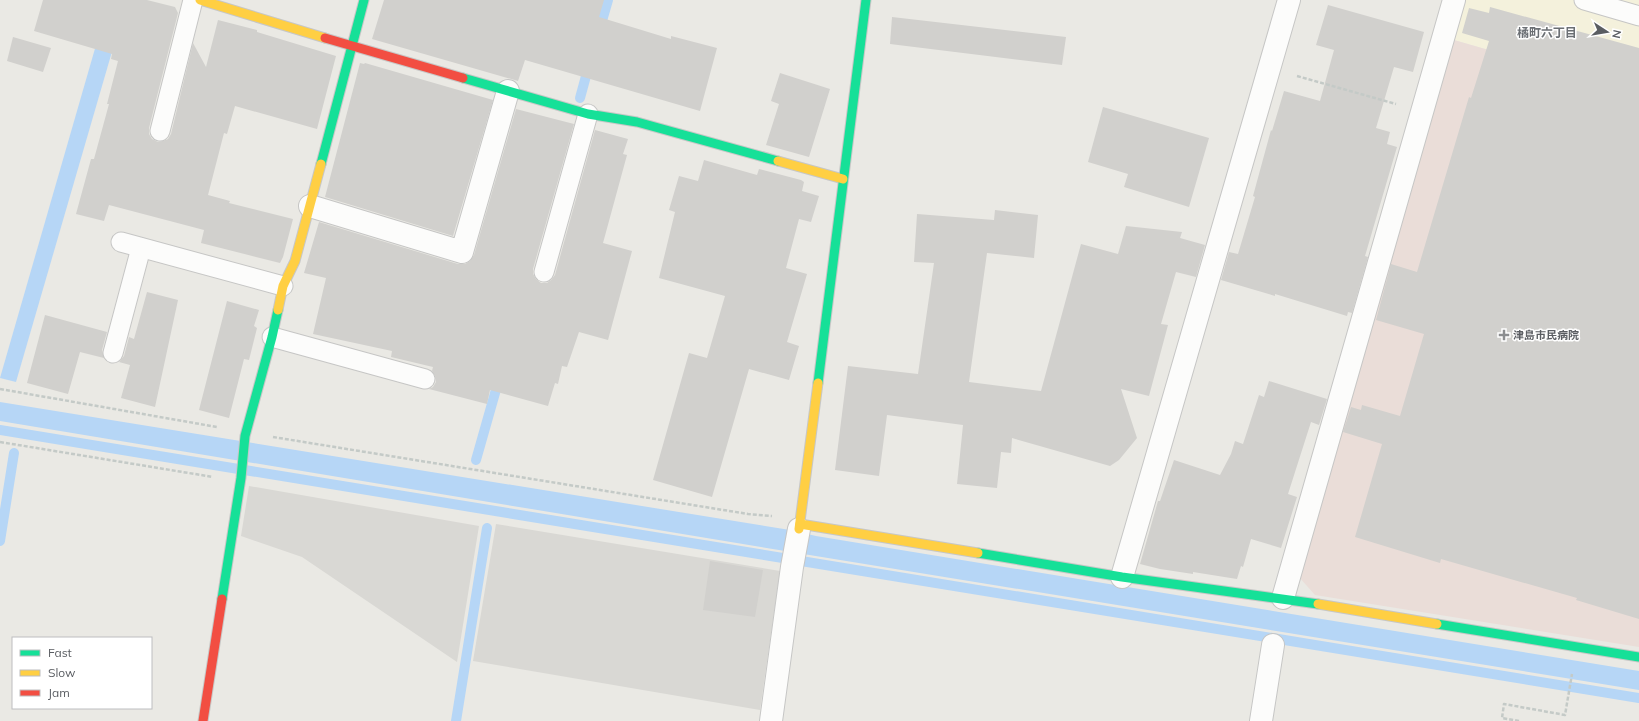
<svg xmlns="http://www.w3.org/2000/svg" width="1639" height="721" font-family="Mulish,'Noto Sans JP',sans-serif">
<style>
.commercial{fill:#f4f1dc}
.industrial{fill:#d9d8d4}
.medical{fill:#eaddd8}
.water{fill:#b6d6f6}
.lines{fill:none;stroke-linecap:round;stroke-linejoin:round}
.stream{stroke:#b6d6f6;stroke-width:10}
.building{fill:#d1d0cd}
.lane-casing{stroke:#c6c6c5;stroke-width:21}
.street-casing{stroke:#c6c6c5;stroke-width:24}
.fast-casing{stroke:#c7c7c6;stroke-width:11}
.slow-casing{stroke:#c7c7c6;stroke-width:11}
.jam-casing{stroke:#c7c7c6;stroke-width:11}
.path{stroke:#c4cac7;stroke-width:2.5;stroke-dasharray:4 2;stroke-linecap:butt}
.lane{stroke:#fcfcfb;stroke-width:19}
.street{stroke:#fcfcfb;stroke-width:22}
.fast{stroke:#16e098;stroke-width:9}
.slow{stroke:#ffcf43;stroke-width:9}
.jam{stroke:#f24e42;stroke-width:9}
.poi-dot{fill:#8c8e90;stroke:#fff;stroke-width:1.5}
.labels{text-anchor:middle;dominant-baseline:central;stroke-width:3;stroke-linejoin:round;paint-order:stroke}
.poi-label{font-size:11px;font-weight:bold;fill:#5a5d62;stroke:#fff;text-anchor:start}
.neighbourhood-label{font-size:12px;font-weight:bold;fill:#6b6f74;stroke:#fff}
</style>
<rect width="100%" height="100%" fill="#eae9e4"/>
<polygon class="commercial" points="1466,0 1639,0 1639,93 1454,40"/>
<g class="industrial">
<polygon points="249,486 479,526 457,662 302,557 241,536"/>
<polygon points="496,524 780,571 760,710 473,661"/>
</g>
<polygon class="medical" points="1454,40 1639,93 1639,647 1315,595 1299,577"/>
<g class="water">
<polygon points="109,0 127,0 16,382 0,378"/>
<polygon points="0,402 790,530 816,536 1639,671 1639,690 785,551 0,421"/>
</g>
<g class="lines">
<g class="stream">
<polyline points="599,31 608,0"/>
<polyline points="580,98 589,65"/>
<polyline points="0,430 1639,698"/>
<polyline points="476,460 499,379"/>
<polyline points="0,541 14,453"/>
<polyline points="456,721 487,528"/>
</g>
</g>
<g class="building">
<polygon points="43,0 147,0 175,7 178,13 149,128 149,134 152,139 158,142 163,141 168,139 171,134 193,43 206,67 218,20 257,30 257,32 336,56 317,129 235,106 227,134 224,133 208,195 230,201 229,203 293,219 283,257 280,263 201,243 204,230 109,205 104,221 76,214 91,159 94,159 109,104 107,104 118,61 111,59 112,54 34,31"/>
<polygon points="384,0 604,0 599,17 671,39 671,36 717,48 700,111 525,60 518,81 372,39"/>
<polygon points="1328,5 1424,32 1413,72 1394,67 1376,128 1390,132 1387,144 1397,147 1365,256 1368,257 1352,313 1348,312 1347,316 1275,294 1275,296 1221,280 1229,252 1238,254 1255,197 1253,196 1271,130 1272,131 1284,91 1320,101 1334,50 1316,45"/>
<polygon points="1490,7 1639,48 1639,619 1576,600 1577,598 1441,559 1440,563 1355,537 1382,444 1343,432 1351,407 1361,410 1362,405 1400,416 1424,334 1376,320 1391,264 1417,272 1469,97 1471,98 1489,41 1462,33 1469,8 1489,13"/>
<polygon points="892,17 1066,37 1062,65 890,44"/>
<polygon points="13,37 51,48 43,72 7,61"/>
<polygon points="360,63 364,64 365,63 493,100 453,236 325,197"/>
<polygon points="780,73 830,89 809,157 766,145 779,104 771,101"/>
<polygon points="1103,107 1209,138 1189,207 1124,187 1128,174 1088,162"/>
<polygon points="516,109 574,124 533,269 533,274 536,279 541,283 547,283 551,280 555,275 595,130 628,139 623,154 627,155 603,243 632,251 608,340 579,332 567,367 562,366 558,384 555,383 548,406 490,390 487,404 429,389 433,387 436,382 435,376 432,371 433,367 391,357 392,351 313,334 326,278 304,273 319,222 458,264 465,264 470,261 474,255"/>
<polygon points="704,160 757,175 759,169 801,180 804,182 802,191 819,196 811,222 799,219 786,268 807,274 787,342 799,346 789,380 749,369 712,497 653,480 689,353 707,358 725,296 659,278 675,212 669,210 679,176 698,181"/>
<polygon points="995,210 1038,215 1034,258 987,253 969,382 1041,391 1081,244 1118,254 1126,226 1182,232 1180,238 1205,245 1196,277 1176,272 1161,324 1168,325 1149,396 1121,389 1137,438 1119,460 1110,466 1012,438 1011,453 1001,452 997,488 957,484 963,425 887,415 879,476 835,470 848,366 918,374 934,263 914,262 917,214 994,220"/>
<polygon points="147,292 178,300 155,407 121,398 130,365 119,362 124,356 129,337 134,339"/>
<polygon points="227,301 259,310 254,326 257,328 249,360 244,359 229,418 199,410"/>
<polygon points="45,315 107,332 102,350 104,358 80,352 68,394 27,383"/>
<polygon points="1269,381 1327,399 1319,425 1311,422 1288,494 1297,497 1281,548 1251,539 1243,567 1241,566 1237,579 1193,572 1193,574 1160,569 1140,564 1158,501 1160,501 1174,460 1220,475 1231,454 1235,441 1243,444 1259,395 1264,397"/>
<polygon points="710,561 763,570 755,617 703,610"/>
</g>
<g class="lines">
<defs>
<g id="lane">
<polyline points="1584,0 1639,16"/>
<polyline points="160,131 193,0"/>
<polyline points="121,242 283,286"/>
<polyline points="544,272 588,114"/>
<polyline points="272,337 425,379"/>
<polyline points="113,353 141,248"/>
</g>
<g id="street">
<polyline points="310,206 462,252 508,91"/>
<polyline points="1122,577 1289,0"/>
<polyline points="1283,598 1454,0"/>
<polyline points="771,721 792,567 799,529"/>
<polyline points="1261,721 1273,645"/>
</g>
<g id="fast">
<polyline points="463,78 588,114 637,122 778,161"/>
<polyline points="321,164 364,0"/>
<polyline points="818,383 866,0"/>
<polyline points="978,553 1122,577 1318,604"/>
<polyline points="222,599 241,478 245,436 272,337 278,310"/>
<polyline points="1437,624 1639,657"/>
</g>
<g id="slow">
<polyline points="200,0 325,38"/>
<polyline points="778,161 843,179"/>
<polyline points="278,310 283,286 295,261 321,164"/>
<polyline points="800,524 978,553"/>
<polyline points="799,529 818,383"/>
<polyline points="1318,604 1437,624"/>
</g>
<g id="jam">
<polyline points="325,38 463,78"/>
<polyline points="203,721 222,599"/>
</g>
</defs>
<use href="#lane" class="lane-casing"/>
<use href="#street" class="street-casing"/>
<use href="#fast" class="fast-casing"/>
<use href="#slow" class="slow-casing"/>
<use href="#jam" class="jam-casing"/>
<g class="path">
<polyline points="1297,76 1396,104"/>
<polyline points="0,389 217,427"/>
<polyline points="273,437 748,514 772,516"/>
<polyline points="0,442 213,477"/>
<polyline points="1519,721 1502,718 1504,704 1565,715 1572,674"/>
</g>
<use href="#lane" class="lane"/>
<use href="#street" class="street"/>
<use href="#fast" class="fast"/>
<use href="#slow" class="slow"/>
<use href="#jam" class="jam"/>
</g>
<path class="poi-dot" d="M1502 329h4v4h4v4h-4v4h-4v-4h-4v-4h4z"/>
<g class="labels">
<g class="poi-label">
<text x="1513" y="335">津島市民病院</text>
</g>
<g class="neighbourhood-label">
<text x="1547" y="32">橘町六丁目</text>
</g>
</g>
<rect x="12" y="637" width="140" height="72" fill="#ffffff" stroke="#bdbec0"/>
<rect x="20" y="650" width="20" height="6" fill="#16e098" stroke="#bdbec0"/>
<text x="48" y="657" font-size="12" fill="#5a5d62">Fast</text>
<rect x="20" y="670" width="20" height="6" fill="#ffcf43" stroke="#bdbec0"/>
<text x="48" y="677" font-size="12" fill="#5a5d62">Slow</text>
<rect x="20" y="690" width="20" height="6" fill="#f24e42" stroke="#bdbec0"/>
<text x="48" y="697" font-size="12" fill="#5a5d62">Jam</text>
<g transform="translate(1607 32) rotate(102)" stroke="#ffffff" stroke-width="3" paint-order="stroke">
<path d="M0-3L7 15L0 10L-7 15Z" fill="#5a5d62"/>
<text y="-6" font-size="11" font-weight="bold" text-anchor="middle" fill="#5a5d62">N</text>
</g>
</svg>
